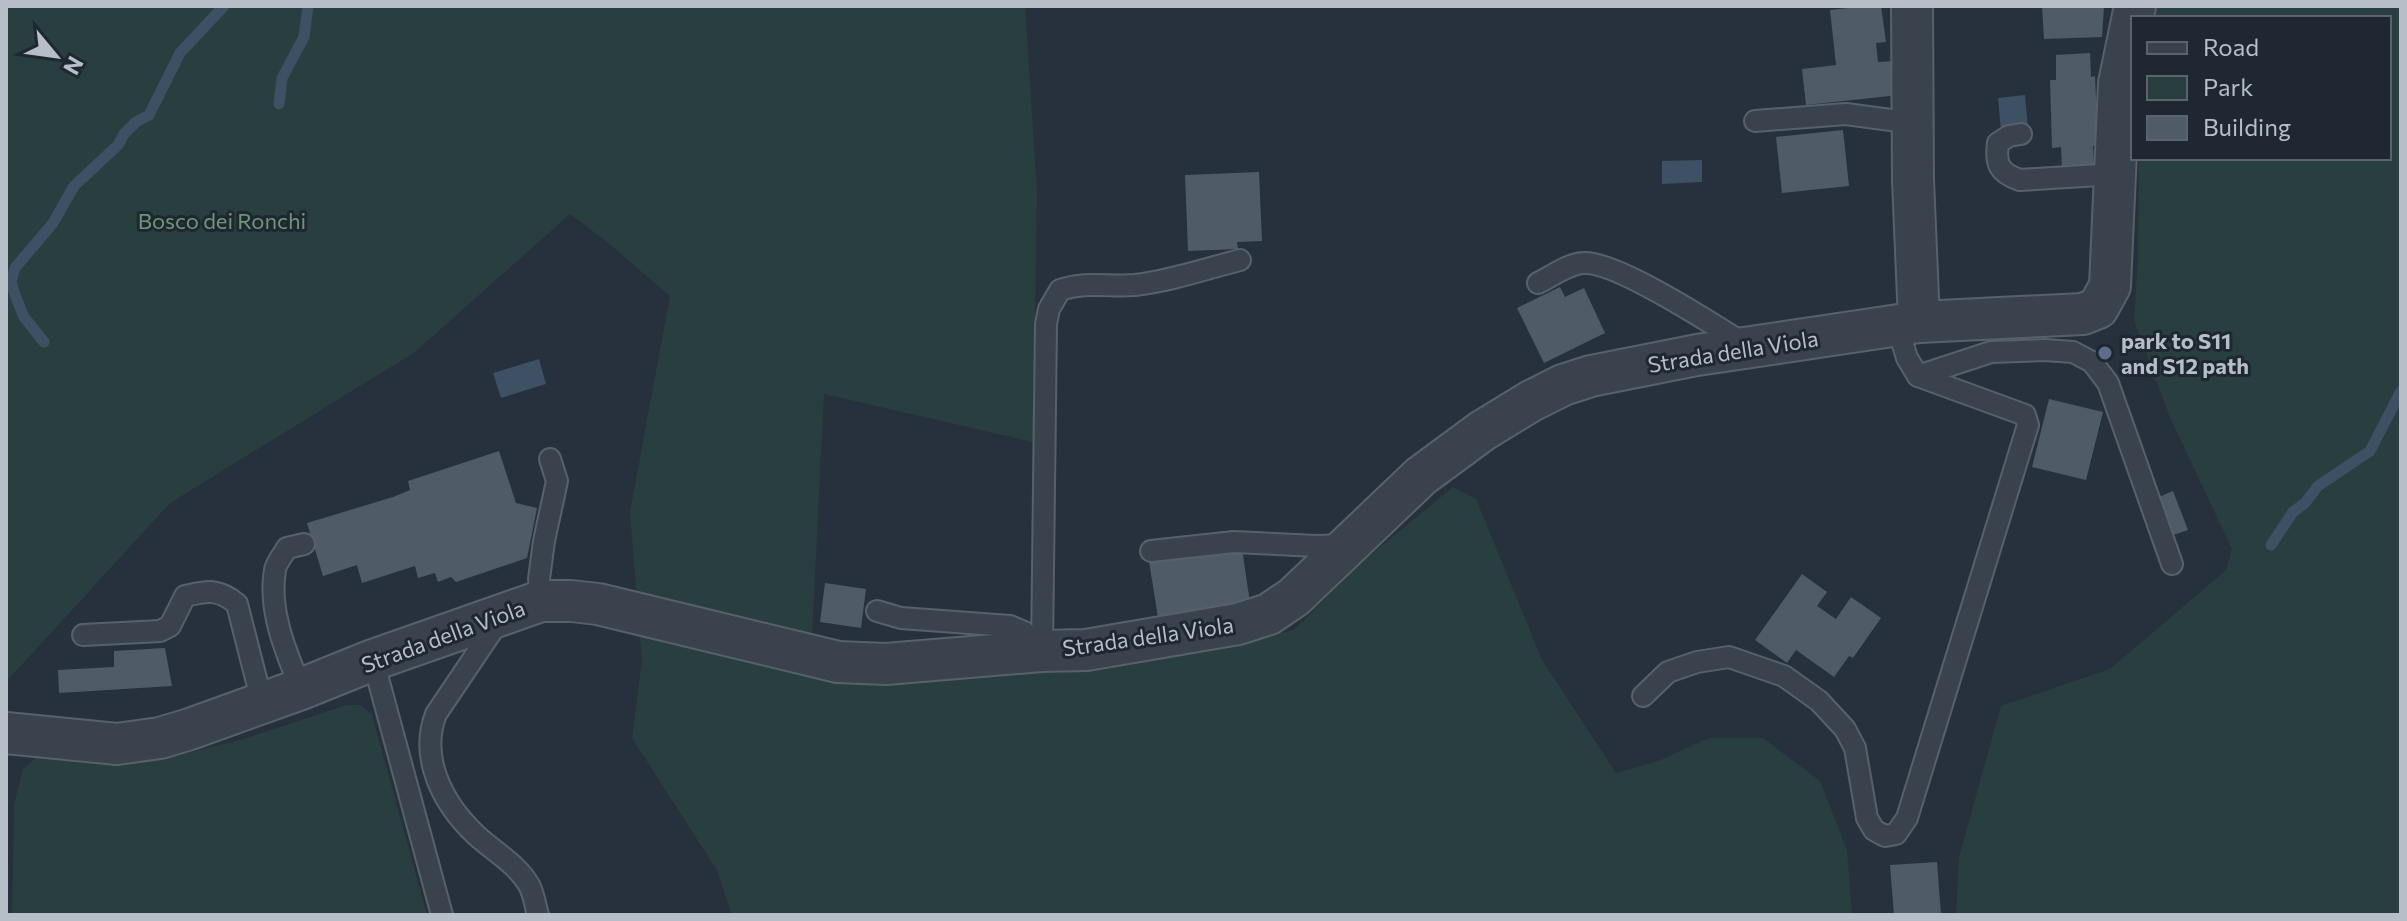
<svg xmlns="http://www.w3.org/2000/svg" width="2407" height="921" font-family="Commissioner,sans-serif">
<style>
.green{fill:#293f3f}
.water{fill:#3d5064}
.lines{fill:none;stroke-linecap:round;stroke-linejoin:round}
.stream{stroke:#3d5064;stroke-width:11}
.building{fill:#4f5c67}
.lane-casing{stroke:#58616b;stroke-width:24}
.street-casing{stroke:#58616b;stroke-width:44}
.lane{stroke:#3a434d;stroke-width:20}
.street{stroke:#3a434d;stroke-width:40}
.service-dot{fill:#5c6f8a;stroke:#1f2832;stroke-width:3}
.labels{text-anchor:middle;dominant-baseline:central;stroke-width:6;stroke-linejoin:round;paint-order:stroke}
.park-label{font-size:22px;fill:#6f9775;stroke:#1f2832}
.poi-label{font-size:22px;font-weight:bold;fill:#b6bec8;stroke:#1f2832;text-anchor:start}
.street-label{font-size:22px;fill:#b6bec8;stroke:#1f2832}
</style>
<rect width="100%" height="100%" fill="#26313d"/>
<g class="green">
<polygon points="6,6 1025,6 1037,191 1033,442 824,394 810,674 944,677 1081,670 1207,649 1294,630 1361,563 1453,487 1476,499 1542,660 1616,773 1658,761 1709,738 1763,738 1820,781 1847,850 1852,915 732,915 717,870 632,738 642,661 630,512 670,296 606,241 570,214 415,352 170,503 6,682"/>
<polygon points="2151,6 2401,6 2401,915 1956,915 1959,857 2001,706 2110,669 2226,570 2232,549 2169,415 2134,320 2138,257 2139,158 2389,158 2389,18 2150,18"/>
<path d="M347,705h14l11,10 55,200h-415l2,-111 9,-35 16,-14c33,1 66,5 99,3 71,-2 142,-32 209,-53z"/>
</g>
<g class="water">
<polygon points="2025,95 2028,128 2001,131 1998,98"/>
<polygon points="1702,160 1702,182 1662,184 1662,161"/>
<polygon points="539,359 546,384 501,398 493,373"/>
</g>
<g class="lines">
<g class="stream">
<polyline points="279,104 282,78 304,37 308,6"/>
<polyline points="44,342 24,317 15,295 11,282 15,268 53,223 74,186 118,145 124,134 136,122 149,115 180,53 224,6"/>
<polyline points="2271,545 2293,512 2305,503 2318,486 2370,451 2401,391"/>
</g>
</g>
<g class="building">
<polygon points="1867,6 1881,6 1886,42 1876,43 1878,62 1895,61 1899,95 1806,105 1802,69 1836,65 1830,10"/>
<polygon points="2042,6 2104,6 2102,37 2044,39"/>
<polygon points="2090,53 2091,77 2095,76 2098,145 2093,146 2094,167 2062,168 2061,147 2052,148 2050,80 2056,80 2056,55"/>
<polygon points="1843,130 1849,186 1782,193 1776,137"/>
<polygon points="1259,172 1262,241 1237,242 1238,249 1188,251 1185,175"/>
<polygon points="1560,287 1565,297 1584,288 1605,333 1544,363 1517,308"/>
<polygon points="2049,399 2103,412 2086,480 2032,467"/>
<polygon points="499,451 516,503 537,508 527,558 456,582 451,577 438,582 435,573 418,578 415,566 362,583 357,565 323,576 307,523 393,497 410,490 408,481"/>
<polygon points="2173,491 2188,530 2170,536 2157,498"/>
<polygon points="1242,548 1251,610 1159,624 1149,561"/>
<polygon points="1802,574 1827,592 1817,606 1836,619 1851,597 1881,618 1853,658 1849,656 1834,677 1796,650 1787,663 1755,640"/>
<polygon points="825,583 866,589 861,628 820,622"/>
<polygon points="165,648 172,686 59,693 58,670 114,667 114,651"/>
<polygon points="1937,862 1941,915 1894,915 1890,865"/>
</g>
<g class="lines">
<defs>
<g id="lane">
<polyline points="1755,121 1846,114 1913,123"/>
<path d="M2021,134l-12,2 -11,7c-3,21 1,30 22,37l95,-6"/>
<path d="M1538,283c13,-6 31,-20 46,-20 32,-2 132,63 162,82"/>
<polyline points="1918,376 1991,352 2045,350 2073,352 2092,362 2108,383 2172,564"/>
<polyline points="1151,551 1234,542 1316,546 1346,545"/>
<polyline points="541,601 539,579 544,541 557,481 550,459"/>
<polyline points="877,611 901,618 1010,626 1024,632 1042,651"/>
<path d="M498,622l-62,92c-17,44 7,90 40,121 17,16 41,29 53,50 5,9 6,20 9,30"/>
<path d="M83,635l77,-4 10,-5 15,-30c22,-5 33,-8 52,8l25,98"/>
<path d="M1042,651l4,-327 3,-15 11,-19c25,-9 49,-3 75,-5 35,-4 70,-16 105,-25"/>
<polyline points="373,660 442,915"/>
<path d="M301,689c-15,-37 -33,-78 -26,-119 1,-7 8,-15 12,-22l17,-4"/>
<polyline points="1643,696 1668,672 1697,662 1729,657 1784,676 1819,701 1845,729 1855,748 1867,818 1874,830 1885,836 1896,834 1907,818 2028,425 2025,415 1918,376 1907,358 1897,325"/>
</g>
<g id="street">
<polyline points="1919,322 2083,314 2098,308 2110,286 2119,83 2135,6"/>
<polyline points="6,733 117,744 160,738 190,729 301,689 373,660 541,601 571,601 598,604 838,662 886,664 1042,651 1086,650 1238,624 1269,614 1294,597 1421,476 1482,431 1531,401 1563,385 1591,376 1697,355 1919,322 1913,180 1912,6"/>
</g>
</defs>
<use href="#lane" class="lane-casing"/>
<use href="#street" class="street-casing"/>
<use href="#lane" class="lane"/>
<use href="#street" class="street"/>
</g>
<circle class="service-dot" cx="2105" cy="353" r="8"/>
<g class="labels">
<g class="park-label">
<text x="222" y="220">Bosco dei Ronchi</text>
</g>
<g class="poi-label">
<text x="2121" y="340">park to S11<tspan x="2121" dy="25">and S12 path</tspan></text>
</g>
<g class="street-label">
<text transform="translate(1733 351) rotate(-9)">Strada della Viola</text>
<text transform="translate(443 636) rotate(-20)">Strada della Viola</text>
<text transform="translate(1148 636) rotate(-8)">Strada della Viola</text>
</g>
</g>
<rect width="2407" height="921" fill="none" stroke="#b6bec8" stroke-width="16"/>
<rect x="2131" y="16" width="260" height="144" fill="#1f2832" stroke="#5b646e" stroke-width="2"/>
<rect x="2147" y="42" width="40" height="12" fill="#3a434d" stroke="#5b646e" stroke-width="2"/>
<text x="2203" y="56" font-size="24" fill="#b6bec8">Road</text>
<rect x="2147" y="76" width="40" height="24" fill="#293f3f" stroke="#5b646e" stroke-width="2"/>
<text x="2203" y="96" font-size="24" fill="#b6bec8">Park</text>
<rect x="2147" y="116" width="40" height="24" fill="#4f5c67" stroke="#5b646e" stroke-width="2"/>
<text x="2203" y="136" font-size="24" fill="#b6bec8">Building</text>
<g transform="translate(56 56) rotate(119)" stroke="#1f2832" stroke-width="6" paint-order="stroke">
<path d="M0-6L14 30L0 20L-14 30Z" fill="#b6bec8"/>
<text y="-12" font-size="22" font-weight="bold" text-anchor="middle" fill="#b6bec8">N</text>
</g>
</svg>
